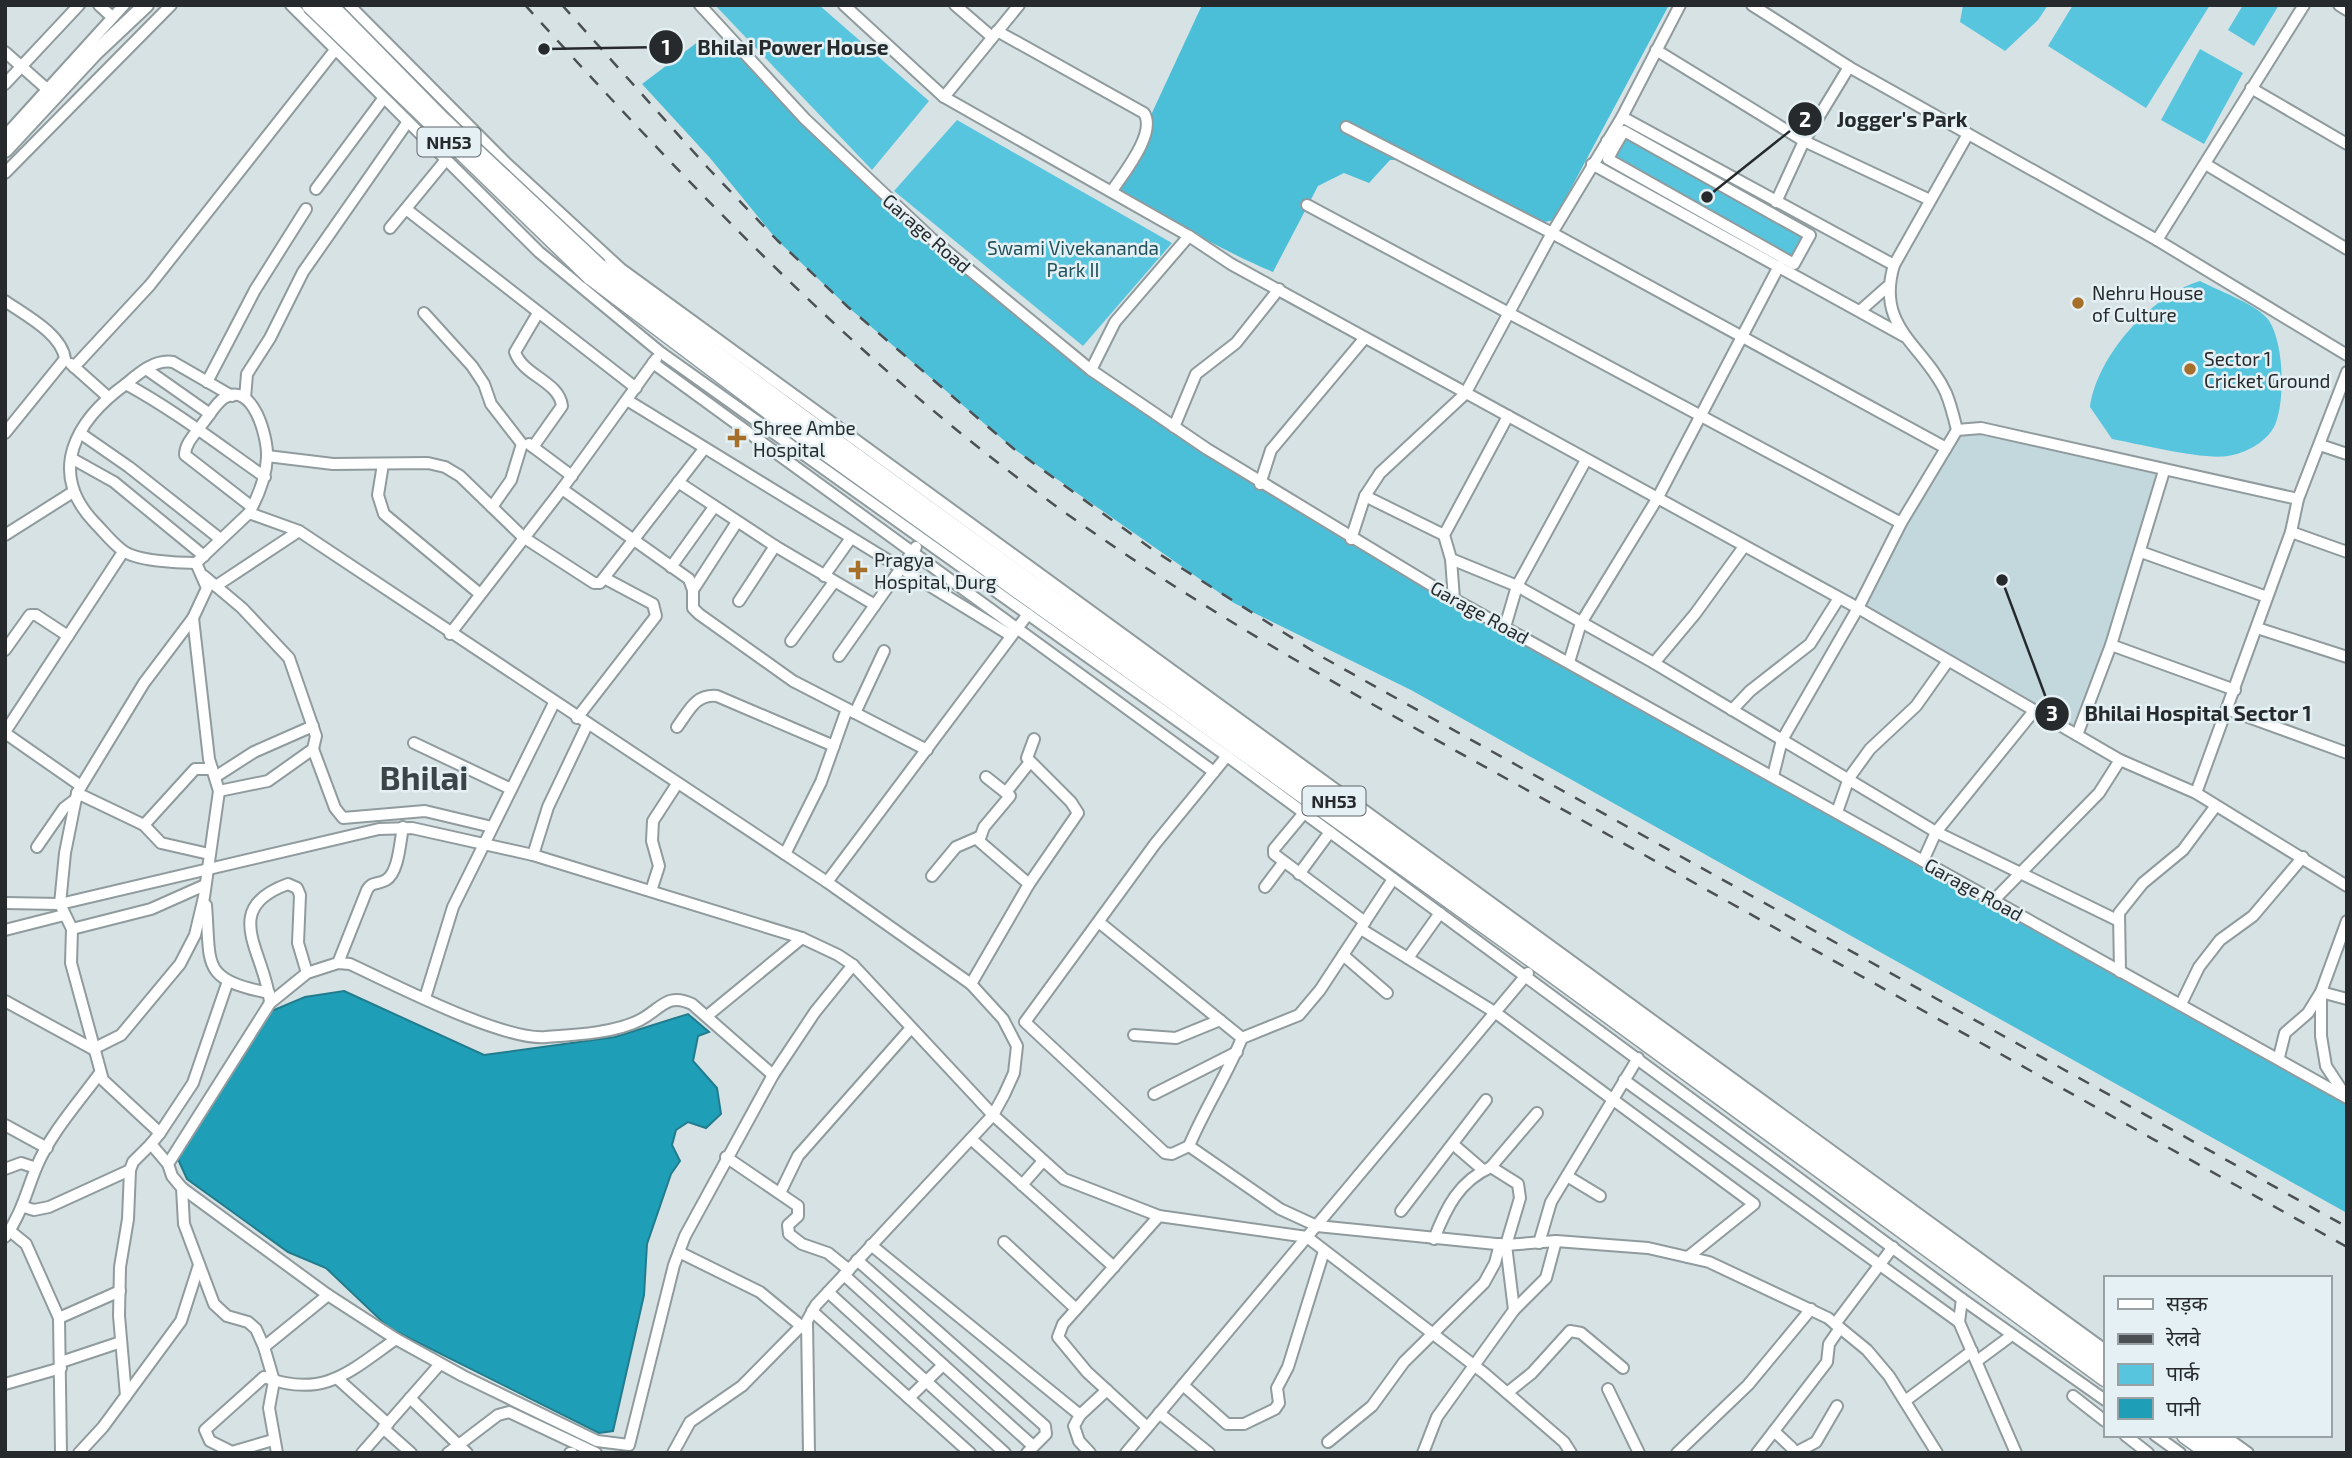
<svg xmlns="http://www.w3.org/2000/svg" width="2352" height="1458" font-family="'Exo 2','Noto Sans Devanagari',sans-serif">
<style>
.built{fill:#c3d8dd}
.green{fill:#57c5de}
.forest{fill:#4cbfd8}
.water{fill:#1f9fb7;stroke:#217c8d;stroke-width:2}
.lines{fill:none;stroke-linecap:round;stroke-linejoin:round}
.minor-casing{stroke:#909b9e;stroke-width:14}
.major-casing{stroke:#909b9e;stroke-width:18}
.highway-casing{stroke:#909b9e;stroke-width:19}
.minor{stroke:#fff;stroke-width:10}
.major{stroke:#fff;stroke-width:14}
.highway{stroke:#fff;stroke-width:16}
.rail{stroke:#4b5053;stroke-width:2.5;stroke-dasharray:12 12;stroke-linecap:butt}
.highway-bridge-casing{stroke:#909b9e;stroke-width:19;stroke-linecap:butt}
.highway-bridge{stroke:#fff;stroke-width:16}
.poi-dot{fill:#a6702b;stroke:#e4f0f3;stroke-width:2.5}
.labels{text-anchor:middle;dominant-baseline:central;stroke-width:5;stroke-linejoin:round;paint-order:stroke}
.shield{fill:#e4f0f3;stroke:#5f6568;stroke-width:2}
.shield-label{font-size:18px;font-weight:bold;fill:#262a2c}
.street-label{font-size:19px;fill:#262a2c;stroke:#e4f0f3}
.park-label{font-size:19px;fill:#20515c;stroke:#e4f0f3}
.poi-label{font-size:19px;fill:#262a2c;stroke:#e4f0f3;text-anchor:start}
.town-label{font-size:33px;font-weight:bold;fill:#3b4547;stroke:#e4f0f3}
.leader{fill:none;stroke:#262a2c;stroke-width:2.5}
.callout-dot{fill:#262a2c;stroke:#e4f0f3;stroke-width:2.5}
.mark-label{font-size:21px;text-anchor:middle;font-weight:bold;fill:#fff}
.callout-label{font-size:21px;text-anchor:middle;font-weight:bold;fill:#262a2c;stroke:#e4f0f3;stroke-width:5;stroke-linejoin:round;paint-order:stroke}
</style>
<rect width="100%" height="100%" fill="#d7e2e5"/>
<polygon class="built" points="1968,427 2164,471 2077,735 1858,608 1946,448"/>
<g class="green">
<polygon points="715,5 819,5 929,101 872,170"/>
<polygon points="1963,5 2048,5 2038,20 2005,51 1960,22"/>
<polygon points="2073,5 2210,5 2146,108 2048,46"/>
<polygon points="2243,5 2279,5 2254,46 2228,30"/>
<polygon points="2200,49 2243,73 2204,144 2161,120"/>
<polygon points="957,120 1172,243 1083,346 894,191"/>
<polygon points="1621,126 1814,231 1793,270 1601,163"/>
<path d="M2200,281c17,9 53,22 66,36 18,19 20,83 9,108 -8,17 -29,28 -47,31 -25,4 -89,-12 -116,-17l-22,-32c7,-51 61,-112 110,-126z"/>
</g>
<g class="forest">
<path d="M1202,5h467l-115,215 -18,4 -116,-64h-30l-21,23 -25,-10 -26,13 -45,86c-53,-22 -102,-53 -153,-79l18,-50z"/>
<polygon points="699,41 742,51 882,194 1027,320 1260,484 2347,1098 2347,1213 1411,690 1234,603 1014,449 848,307 777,240 710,158 642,84"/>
</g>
<polygon class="water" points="344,991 484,1055 615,1037 688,1014 709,1032 698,1036 693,1061 717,1088 721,1114 706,1128 688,1122 676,1130 672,1145 680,1161 671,1174 647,1244 644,1295 613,1431 599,1433 389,1328 326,1268 288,1252 187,1179 177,1157 269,1012 305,997"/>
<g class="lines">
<defs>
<g id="minor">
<polyline points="99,5 112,17"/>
<polyline points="291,5 539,252 660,352 1227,756 1962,1299 2105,1400"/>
<polyline points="349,5 507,164 621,269 2105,1350"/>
<polyline points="700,5 805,119 932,239 1091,370 1207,449 1454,599 2347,1098"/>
<polyline points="844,5 944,97 1189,236 1231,264 1858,608 2120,760 2196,793 2347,886"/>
<polyline points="955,5 992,37"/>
<polyline points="1752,5 1849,67 2157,240 2347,355"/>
<polyline points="2339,5 2347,10"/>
<path d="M997,31l147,82c13,20 -21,61 -32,78"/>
<polyline points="1656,50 1804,141 1930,200"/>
<polyline points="5,52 48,90"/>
<polyline points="5,84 79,5"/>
<polyline points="2251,88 2347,144"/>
<polyline points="944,97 1019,5"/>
<polyline points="1622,117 1894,265"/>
<polyline points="1346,127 1552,233 1946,448"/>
<polyline points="5,136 124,5"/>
<polyline points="1607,141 1615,146 1608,159 1794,264 1810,235 1624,131 1615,146"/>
<polyline points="1592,164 1904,336"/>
<polyline points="2207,165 2347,249"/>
<polyline points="5,173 171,5"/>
<polyline points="316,189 383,99"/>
<polyline points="1776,202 1804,141 1849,67"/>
<polyline points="1307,205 1901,523"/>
<polyline points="406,209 636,388"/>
<polyline points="390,228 445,161"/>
<polyline points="2157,240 2304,5"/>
<path d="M5,301c20,14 57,33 60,58l-60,74"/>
<polyline points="1861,310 1887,287"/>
<polyline points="424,313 472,366 484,384 491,404 522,444 511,480 492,507"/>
<polyline points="653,363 1214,772"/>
<polyline points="71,364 108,397"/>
<polyline points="74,367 150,285 335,50"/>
<polyline points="146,369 210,414"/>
<polyline points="1091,370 1115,322 1189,236"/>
<polyline points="207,382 255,290 306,209"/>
<path d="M126,384c13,-11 29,-25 47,-22l59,34"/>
<polyline points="245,398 247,374 270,338 303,272 407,123"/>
<polyline points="627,400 1010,635"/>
<polyline points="1174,427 1196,374 1236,343 1279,289"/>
<path d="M1957,430c-3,-12 -6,-25 -11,-37 -22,-48 -71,-65 -52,-128l74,-131"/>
<polyline points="80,433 129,467 219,538"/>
<polyline points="529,444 572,476"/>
<polyline points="2320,445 2347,454"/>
<path d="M533,447l29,-41c-3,-25 -39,-30 -47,-54l23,-39"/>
<polyline points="267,456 333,464 428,463 445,467 460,476 523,537 594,583 600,583 704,449"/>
<polyline points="71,458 114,482 204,556"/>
<polyline points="383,464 378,495 384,514 480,594"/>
<polyline points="678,482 775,546 875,605"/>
<polyline points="1260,484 1271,450 1364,339"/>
<polyline points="562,489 689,579 693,590 693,608 699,614 793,681 927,750"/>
<polyline points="1365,496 1444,535"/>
<path d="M252,507l-67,-52c0,-12 11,-22 18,-32 6,-7 13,-20 21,-25 29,-18 44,40 43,59 -1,20 -8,38 -18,56l-53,50c-18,0 -61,-2 -74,-13 -10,-7 -18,-18 -27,-27 -49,-51 -19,-103 31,-139 48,26 93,61 139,93"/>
<polyline points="249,513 299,531 827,882 971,984 1003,1019 1017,1046 1014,1073 1004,1095 993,1115 816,1305 807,1321 809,1453"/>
<polyline points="2291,532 2347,552"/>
<polyline points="5,535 73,492"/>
<polyline points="1351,539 1365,496 1380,473 1465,394 1552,233 1622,117 1680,5"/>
<polyline points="2141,552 2267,597"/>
<polyline points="1451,559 1517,586 1654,663 1936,832 2117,920"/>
<polyline points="671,567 714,507"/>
<polyline points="204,576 242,608 289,658 316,736 313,749 268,781 219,791"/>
<polyline points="824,576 851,538"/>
<polyline points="216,586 299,531"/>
<polyline points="693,590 737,522"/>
<polyline points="1454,599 1451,559 1444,535 1508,416"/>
<polyline points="739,601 775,546"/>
<polyline points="1505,627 1517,586 1586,460"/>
<polyline points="2257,628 2347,657"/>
<polyline points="450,634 562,489 656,359"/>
<polyline points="791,641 834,582"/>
<polyline points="2111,645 2235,690"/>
<polyline points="5,650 30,615 36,615 68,636"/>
<polyline points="839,656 916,547"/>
<polyline points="1569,662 1581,623 1657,499 1779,266"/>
<polyline points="1654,663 1695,614 1743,548"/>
<polyline points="1732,710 1750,691 1810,644 1839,598"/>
<polyline points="2229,710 2347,753"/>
<polyline points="855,713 884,651"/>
<polyline points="577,718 656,616 653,604 606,579"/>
<path d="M677,727c12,-16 18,-33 40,-31l117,50"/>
<polyline points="5,732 123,552"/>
<polyline points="5,733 81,786"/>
<polyline points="2077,735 2111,645 2164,471"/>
<polyline points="414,743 511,789"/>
<polyline points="313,749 335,808 343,818 425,811 492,827"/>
<polyline points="1227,756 1155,844 1025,1022 1165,1153 1172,1154 1189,1146 1280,1209 1317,1226 1506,1245 1556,1241 1648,1248 1709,1262 1828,1318 1867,1350 1889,1376 1937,1453"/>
<polyline points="1773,776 1782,740 1858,608 1901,523 1957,430 1981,428 2298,499"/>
<polyline points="215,777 254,752 313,726"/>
<polyline points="986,777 1010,796 984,827 979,841 1029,884"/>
<polyline points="1007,791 1030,762"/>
<polyline points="77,793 144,825 161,843 209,854"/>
<polyline points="2196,793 2291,532 2298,499 2347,372"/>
<polyline points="1837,812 1849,778 1870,749 1916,706 1948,661"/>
<polyline points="1304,813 1274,849 1274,854 1365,922"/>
<polyline points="144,825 195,769 212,769"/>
<polyline points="37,847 64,808 76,799"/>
<polyline points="785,854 821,782 847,709"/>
<polyline points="533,855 548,807 587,725"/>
<polyline points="1923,861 1936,832 2034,711"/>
<polyline points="1299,874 1330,832"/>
<polyline points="932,876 956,847 979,837"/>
<polyline points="827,882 1028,614"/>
<polyline points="1265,887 1283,863"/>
<polyline points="651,891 659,866 652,841 653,821 677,784"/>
<polyline points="1995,899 2099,793 2120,760"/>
<polyline points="5,903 60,904 379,829 412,828 533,855 802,938 838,955 853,965 993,1115 1064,1179 1159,1216 1307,1237 1484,1373 1564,1442 1571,1453"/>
<path d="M206,905c5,61 -6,74 63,88"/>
<polyline points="1100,923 1242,1038"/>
<polyline points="72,929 151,909 205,885"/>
<polyline points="1361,929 1496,1013 1754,1204 1688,1257"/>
<polyline points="5,930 64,915"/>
<polyline points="1343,955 1387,993"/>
<polyline points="1408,958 1440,913"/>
<path d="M338,963l29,-73c5,-9 10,-5 19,-10 13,-8 14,-39 17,-53"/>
<polyline points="2120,972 2119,913 2143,883 2183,850 2215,807"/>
<polyline points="971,984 1029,884 1078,813 1071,802 1027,758 1034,739"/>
<polyline points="425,998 453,907 554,703"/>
<polyline points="5,1001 93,1049 121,1035 180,964 195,935 204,897 219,791 209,759 193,618 207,588 196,563"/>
<path d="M270,1003c-4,-50 -52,-94 18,-119l9,4 3,7 -2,48 9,30"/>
<polyline points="2181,1004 2199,967 2220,940 2253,916 2303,857"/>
<polyline points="707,1016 802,938"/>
<polyline points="1134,1035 1176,1038 1220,1020"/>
<polyline points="2279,1057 2285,1033 2308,1013 2321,992 2347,921"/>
<polyline points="1624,1080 1959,1322"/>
<polyline points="1154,1094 1237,1052"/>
<polyline points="2345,1095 2326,1066 2321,1036 2321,992 2347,999"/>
<polyline points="5,1125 47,1148"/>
<polyline points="160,1133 193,1083 228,981"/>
<polyline points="971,1139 1114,1267"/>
<polyline points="1454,1145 1483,1170"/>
<path d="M1189,1146c16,-38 38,-71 53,-108l57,-23 21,-25 73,-111"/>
<polyline points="726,1157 798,1206 798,1216 788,1225 789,1234 802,1244 828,1253 849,1270"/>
<polyline points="168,1164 151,1144 160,1133 103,1080 71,963 72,929 60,904 65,853 77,793 144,683 193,618"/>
<polyline points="1491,1167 1537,1113"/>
<polyline points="5,1169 21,1163 36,1168"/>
<polyline points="1567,1176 1600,1196"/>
<polyline points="1022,1185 1043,1161"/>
<polyline points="182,1188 328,1295 396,1339 463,1376 597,1441 629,1445 674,1265 685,1236 773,1075 815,1012 853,965"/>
<polyline points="781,1191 798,1156 911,1028"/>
<polyline points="24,1207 34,1210 49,1207 130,1170"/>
<polyline points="1401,1211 1486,1100"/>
<polyline points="10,1231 26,1244 59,1318 61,1453"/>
<path d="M5,1237c16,-22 21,-44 31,-69 14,-34 42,-65 64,-95"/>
<polyline points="1004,1242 1076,1309"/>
<polyline points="1539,1243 1551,1202 1638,1058"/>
<polyline points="871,1245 1080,1415 1074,1426 1079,1441 1090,1453"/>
<polyline points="679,1252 760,1292 806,1330"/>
<polyline points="857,1260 1045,1426 1046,1434 1027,1453"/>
<polyline points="844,1275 1033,1446"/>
<polyline points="828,1292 1005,1453"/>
<polyline points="1962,1299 1959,1322 2016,1453"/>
<polyline points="1514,1310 1546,1278 1556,1241"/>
<polyline points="812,1311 970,1453"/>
<polyline points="59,1318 120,1291"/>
<polyline points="1835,1324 1893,1247"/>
<polyline points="264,1347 328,1295"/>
<polyline points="1977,1361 2008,1338"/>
<polyline points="61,1362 121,1342"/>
<polyline points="339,1380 388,1424"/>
<polyline points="5,1384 61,1368"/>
<polyline points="1183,1385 1227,1424 1244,1424 1275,1409 1279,1403 1277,1388 1288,1367 1324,1251"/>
<polyline points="1608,1389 1639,1453"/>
<polyline points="1507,1393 1532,1373 1570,1331 1581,1333 1623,1368"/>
<polyline points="126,1396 119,1316 120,1267 128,1219 130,1170 133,1162 151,1144"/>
<polyline points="2073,1396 2105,1421"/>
<polyline points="410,1398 467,1453"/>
<polyline points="909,1398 943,1365"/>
<polyline points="1905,1401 1972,1351"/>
<polyline points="1159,1413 1209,1453"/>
<polyline points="1080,1415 1107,1390"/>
<polyline points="1147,1427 1087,1372 1058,1337 1063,1324 1159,1216"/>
<polyline points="383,1428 411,1453"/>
<polyline points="2125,1435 2148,1453"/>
<polyline points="2155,1435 2180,1453"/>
<polyline points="2223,1435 2248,1453"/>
<path d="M273,1440l-41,12 -22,-11 -5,-11 59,-53c60,22 85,-5 132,-38"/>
<polyline points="1328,1442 1372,1406 1404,1362 1484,1283 1495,1263 1500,1244"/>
<polyline points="79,1453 103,1427 181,1321 199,1265"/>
<path d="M277,1453l-8,-45 5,-27 -10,-34 -8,-18 -8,-7 -21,-6 -13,-12 -30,-80 -2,-36 -10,-12 -4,-12 102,-161 37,-30 31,-10 12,1c43,20 153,77 196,73 28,-2 69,-4 94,-17 21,-11 27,-28 52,-16l81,71"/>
<polyline points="362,1453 440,1364"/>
<polyline points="448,1453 498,1415 509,1412 596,1453"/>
<polyline points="570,1453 572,1453"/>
<polyline points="673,1453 690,1422 742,1386 801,1326"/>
<polyline points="1126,1453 1528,973"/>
<path d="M1423,1453l14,-36 77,-107 -8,-65 14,-47 -2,-14 -27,-17c-32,14 -45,41 -57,72"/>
<polyline points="1677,1453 1748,1385 1811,1309"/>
<polyline points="1757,1453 1774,1431"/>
<polyline points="1793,1453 1792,1448 1774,1431 1827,1362 1829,1344 1840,1328"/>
<polyline points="1795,1453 1816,1442 1837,1406"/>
</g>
<polyline id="major" points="5,150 95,53 146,5"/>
<g id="highway">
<polyline points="599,267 797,414 2105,1361"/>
<polyline points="590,276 781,420 1536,962 2105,1378"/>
<polyline points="2185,1435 2210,1453"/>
<polyline points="2210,1435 2234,1453"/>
</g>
</defs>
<use href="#minor" class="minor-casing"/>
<use href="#major" class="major-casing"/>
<use href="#highway" class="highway-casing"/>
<use href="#minor" class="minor"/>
<use href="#major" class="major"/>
<use href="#highway" class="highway"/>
<g class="rail">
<path d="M525,5c148,163 298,322 472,457 180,140 391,251 590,361 253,141 506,283 760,424"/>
<polyline points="562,5 708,168 777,240 848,307 1014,449 1156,552 1324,658 2347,1227"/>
</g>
<defs>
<g id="highway-bridge">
<polyline points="310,5 590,276"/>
<polyline points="329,5 440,118 599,267"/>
</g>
</defs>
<use href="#highway-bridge" class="highway-bridge-casing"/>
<use href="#highway-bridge" class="highway-bridge"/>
</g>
<g class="poi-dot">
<circle cx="2078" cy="303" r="7"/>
<circle cx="2190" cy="369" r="7"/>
<path d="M733.5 427.5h7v7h7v7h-7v7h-7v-7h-7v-7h7z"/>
<path d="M854.5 559.5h7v7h7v7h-7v7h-7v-7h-7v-7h7z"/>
</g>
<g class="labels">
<g class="shield">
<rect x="417.5" y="127.5" width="63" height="29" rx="5"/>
<rect x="1302.5" y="786.5" width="63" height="29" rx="5"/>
</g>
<g class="shield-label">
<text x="449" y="142">NH53</text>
<text x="1334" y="801">NH53</text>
</g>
<g class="street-label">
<text transform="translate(927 233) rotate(41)">Garage Road</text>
<text transform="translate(1480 612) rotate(29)">Garage Road</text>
<text transform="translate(1974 889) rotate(29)">Garage Road</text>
</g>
<g class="park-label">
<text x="1073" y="247">Swami Vivekananda<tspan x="1073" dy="22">Park II</tspan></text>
</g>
<g class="poi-label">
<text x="2092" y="292">Nehru House<tspan x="2092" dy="22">of Culture</tspan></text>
<text x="2204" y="358">Sector 1<tspan x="2204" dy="22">Cricket Ground</tspan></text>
<text x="753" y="427">Shree Ambe<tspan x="753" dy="22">Hospital</tspan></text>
<text x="874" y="559">Pragya<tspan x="874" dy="22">Hospital, Durg</tspan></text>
</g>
<g class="town-label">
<text x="424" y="777">Bhilai</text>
</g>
</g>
<path class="leader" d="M544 49L666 47M1707 197L1805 119M2002 580L2052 714"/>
<g class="callout-dot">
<circle cx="544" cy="49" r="7"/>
<circle cx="1707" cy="197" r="7"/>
<circle cx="2002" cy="580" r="7"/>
<circle cx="666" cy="47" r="18"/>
<circle cx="1805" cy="119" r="18"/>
<circle cx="2052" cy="714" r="18"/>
</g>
<g class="mark-label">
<text x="666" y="55">1</text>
<text x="1805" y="127">2</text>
<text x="2052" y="721">3</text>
</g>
<g class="callout-label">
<text x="793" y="55">Bhilai Power House</text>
<text x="1902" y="127">Jogger's Park</text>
<text x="2198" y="721">Bhilai Hospital Sector 1</text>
</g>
<rect width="2352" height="1458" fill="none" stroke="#262a2c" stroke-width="14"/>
<rect x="2104" y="1276" width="228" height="161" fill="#e4f0f3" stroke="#98a1a3" stroke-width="2"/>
<rect x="2118" y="1299" width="35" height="10" fill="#ffffff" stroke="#98a1a3" stroke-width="2"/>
<text x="2166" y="1311" font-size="21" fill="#262a2c">सड़क</text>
<rect x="2118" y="1334" width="35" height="10" fill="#4b5053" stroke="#98a1a3" stroke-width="2"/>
<text x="2166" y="1346" font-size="21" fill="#262a2c">रेलवे</text>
<rect x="2118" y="1364" width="35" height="21" fill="#57c5de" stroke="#98a1a3" stroke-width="2"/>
<text x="2166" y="1381" font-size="21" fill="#262a2c">पार्क</text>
<rect x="2118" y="1398" width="35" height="21" fill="#1f9fb7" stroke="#98a1a3" stroke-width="2"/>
<text x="2166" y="1416" font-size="21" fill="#262a2c">पानी</text>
</svg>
